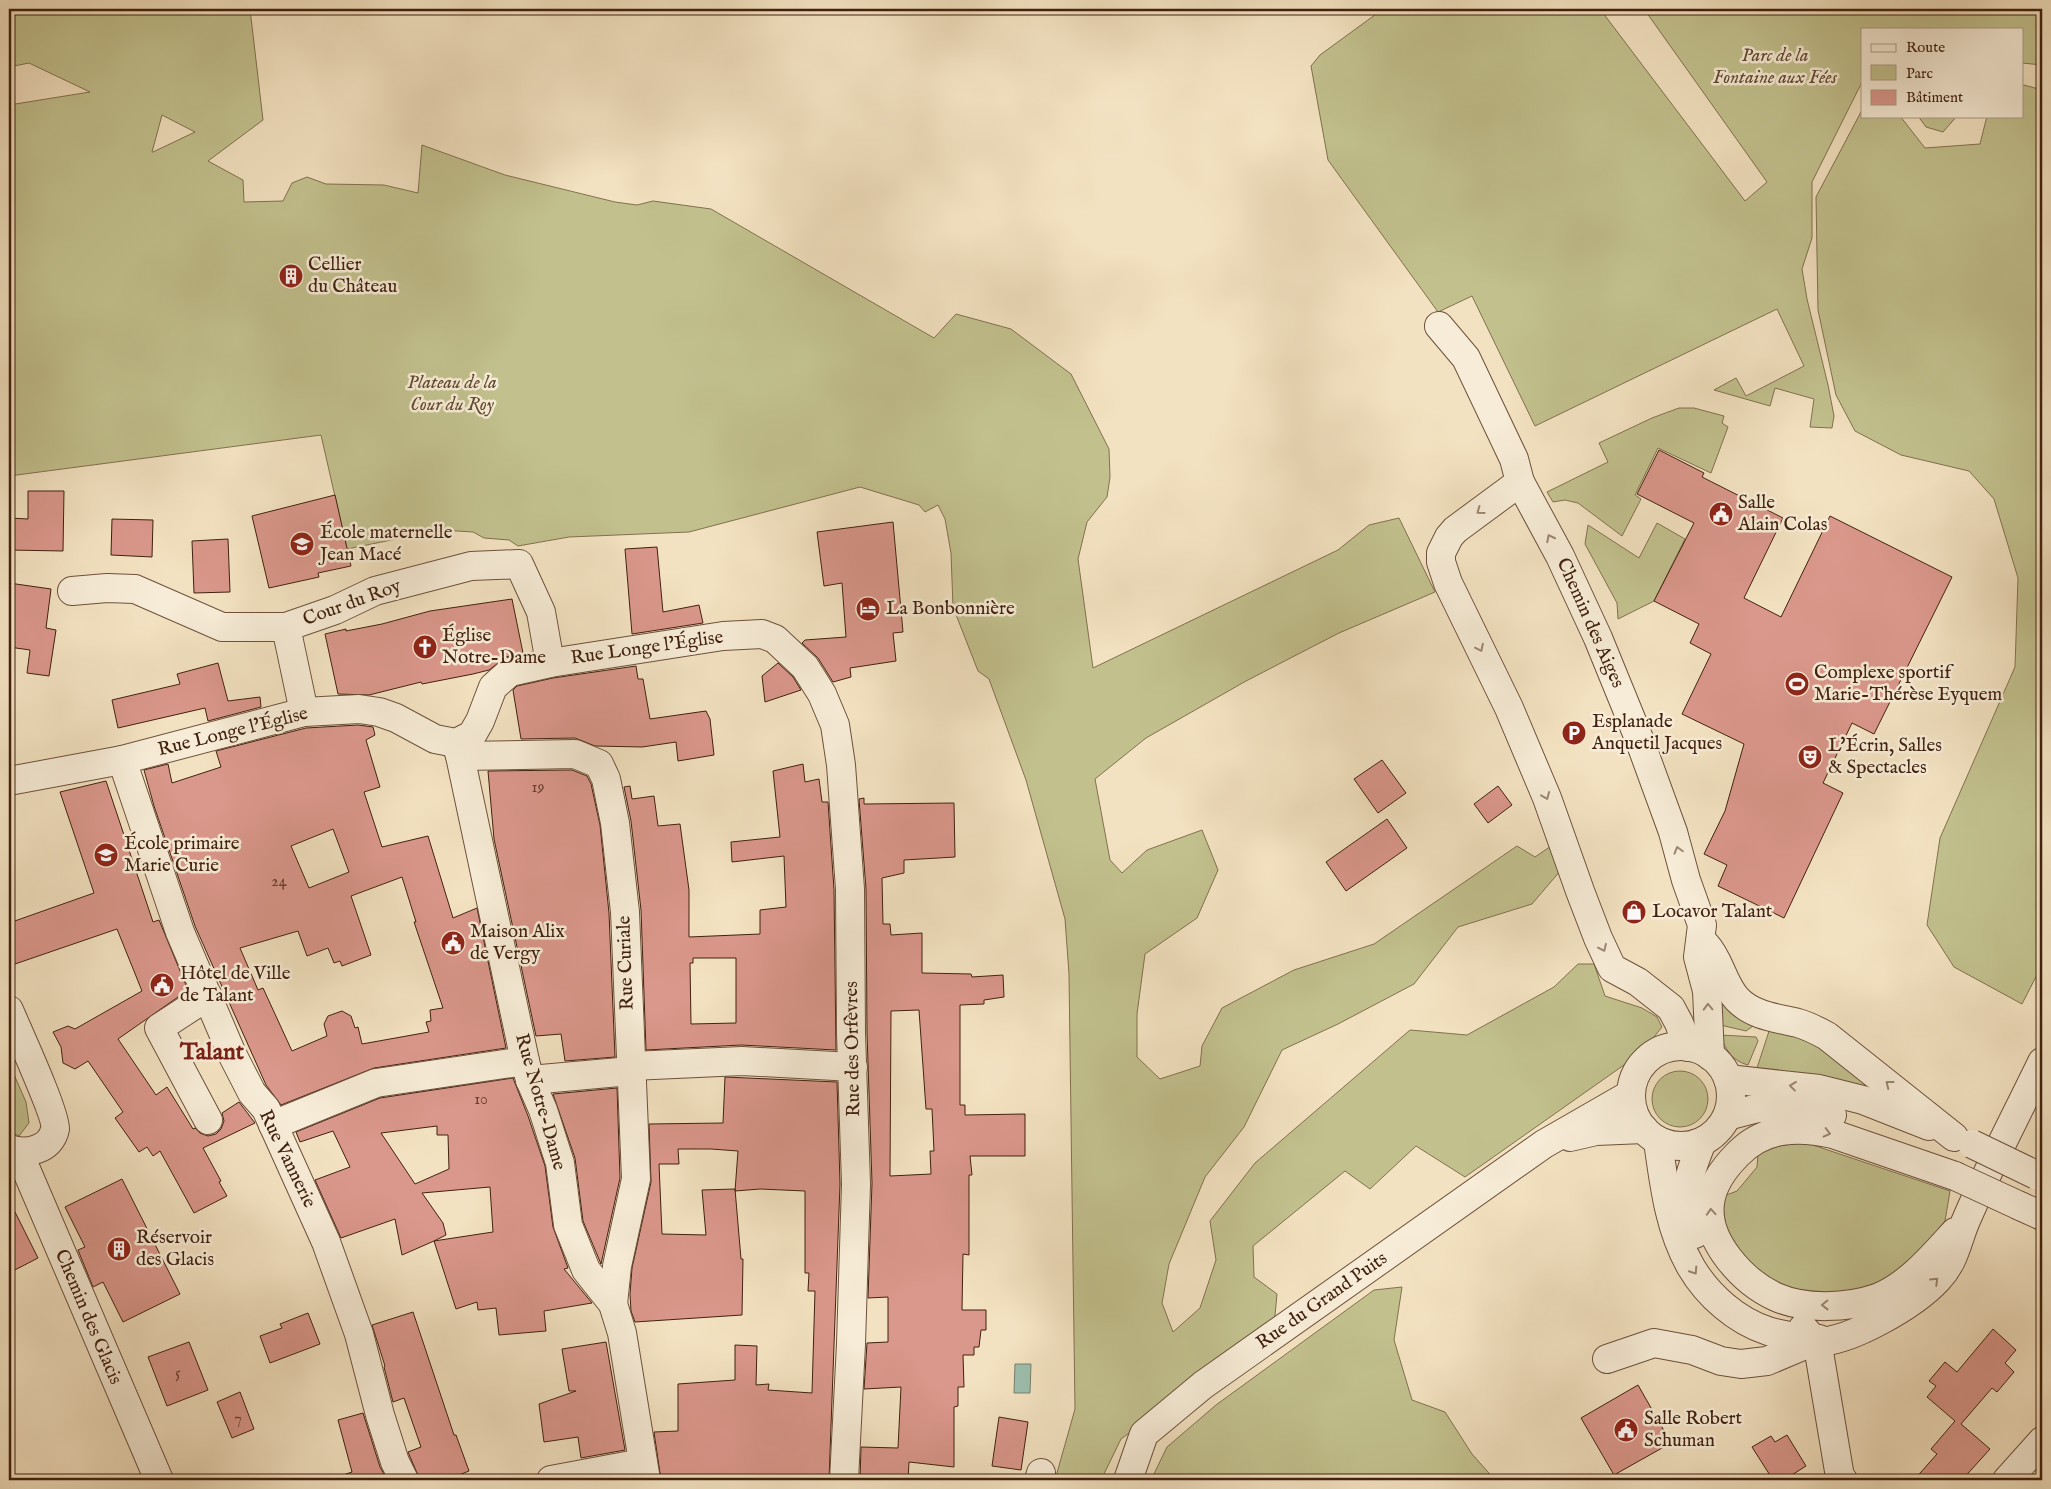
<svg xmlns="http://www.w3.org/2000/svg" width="2051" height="1489" font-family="'IM FELL English',serif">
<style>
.green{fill:#c2c18e;stroke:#82714e;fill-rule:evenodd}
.water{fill:#9cbfae;stroke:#78806e}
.building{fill:#da978b;stroke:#41210f;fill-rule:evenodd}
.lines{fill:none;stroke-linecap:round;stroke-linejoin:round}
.minor-casing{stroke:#6e513c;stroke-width:30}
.minor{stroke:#f7ecd7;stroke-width:28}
.minor-bridge-casing{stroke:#6e513c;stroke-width:30;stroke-linecap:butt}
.minor-bridge{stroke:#f7ecd7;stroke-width:28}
.oneway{stroke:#9c8673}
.labels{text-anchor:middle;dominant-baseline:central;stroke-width:5;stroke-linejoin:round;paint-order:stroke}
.number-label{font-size:16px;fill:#673e2e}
.park-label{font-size:19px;font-style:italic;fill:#61492f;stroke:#f7ecd7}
.poi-label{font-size:19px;fill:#41210f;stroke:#f7ecd7;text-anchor:start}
.street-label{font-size:19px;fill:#41210f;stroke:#f7ecd7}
.district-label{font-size:24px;font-weight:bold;fill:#7a1f14;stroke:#f7ecd7}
</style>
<rect width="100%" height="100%" fill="#f3e2c1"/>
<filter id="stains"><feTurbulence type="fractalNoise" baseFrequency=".004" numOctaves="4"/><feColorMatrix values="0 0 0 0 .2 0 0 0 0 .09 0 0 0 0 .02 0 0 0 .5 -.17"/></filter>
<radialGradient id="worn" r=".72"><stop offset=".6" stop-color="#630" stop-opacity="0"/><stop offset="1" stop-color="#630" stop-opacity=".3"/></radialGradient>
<g class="green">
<path d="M9,9h241l13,111 -55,41 35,19 1,22 39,-1 9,-18 15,-6 19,7 58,1 34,8 4,-48 83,30 110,27 22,3 16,-4 58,8 223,129 22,-24 55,15 60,45 38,75 1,28 -3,20 -20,25 -9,37 15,109 245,-118 31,-25 30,-7 36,74 -96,41 -93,48 -100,57 -51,41 15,81 12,13 25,-23 55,-20 16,40 -21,48 -52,36 -8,60v43l23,22 40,-13 2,-20 20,-38 72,-38 80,-26 143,-98 18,11 16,-11 10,24 -29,34 -74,23 -44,57 -76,40 -56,26 -38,77 -39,50 -36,87 -7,39 11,29 27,-24 16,-48 -6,-39 45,-58 155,-133 57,5 87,-48 24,-23h16l11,32 37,12 15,9 5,10 -21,26 -176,124 -49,-31 -46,43 -25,-18 -92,75 1,31 23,17 -3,32 -153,113 -20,41h-46l20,-71 -6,-435 -4,-55 -39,-139 -37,-101 -11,-8 -25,-64 -2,-54 -6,-34 -7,-14 -13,7 -6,-7 -59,-18 -171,45 -120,5 -51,9 -9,-6 -25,-2 -11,-6 -32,-2 -94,19 -26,-114 -312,41v-371l81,-13 -61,-29 -20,4zM162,115l33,17 -42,20h-1z"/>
<polygon points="1383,9 1600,9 1745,201 1767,182 1644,9 2042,9 2042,65 2022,63 2022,29 1862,29 1862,82 1812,182 1812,238 1802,269 1807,299 1828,385 1834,416 1832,428 1810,427 1814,399 1775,388 1770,406 1714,390 1736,378 1746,396 1804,366 1777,309 1535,426 1472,296 1438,312 1328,160 1311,66 1320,55"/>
<polygon points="2024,85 2042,90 2042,965 2022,1004 1954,967 1927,925 1940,838 2015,667 2018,578 1994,499 1969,471 1901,455 1855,431 1836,395 1818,310 1816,197 1862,110 1862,116 1900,116 1925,148 1980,144 1987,116 2022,116 2022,86"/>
<polygon points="1918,116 1957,116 1943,132 1926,127"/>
<polygon points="1679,408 1694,408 1724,416 1722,423 1728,427 1711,473 1658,448 1635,495 1641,499 1622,536 1578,503 1565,500 1553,502 1547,492 1608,462 1599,443 1652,418"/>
<polygon points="1657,523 1685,539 1654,601 1618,619 1617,603 1585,544 1588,525 1639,558"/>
<polygon points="1715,988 1759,1022 1746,1031 1716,1024"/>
<polygon points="1771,1025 1804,1033 1906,1106 1757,1068"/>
<path d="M1720,1035l36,2 2,4 -10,24c-16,-4 -22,-15 -28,-30z"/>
<polygon points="9,1063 26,1102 29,1123 19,1136 9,1131"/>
<circle cx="1680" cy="1099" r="28"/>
<polygon points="1804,1142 1950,1191 1945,1221 1922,1253 1880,1282 1833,1297 1790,1289 1758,1273 1728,1237 1721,1197 1737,1191 1757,1167 1758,1154 1779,1146"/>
<polygon points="1402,1287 1394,1340 1412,1400 1445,1412 1472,1454 1495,1480 1151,1480 1167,1447 1216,1405 1374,1290"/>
</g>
<polygon class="water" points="1015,1364 1031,1364 1030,1393 1014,1393"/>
<g class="building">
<polygon points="1659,450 1704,473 1702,477 1783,518 1744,598 1781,617 1830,516 1952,577 1874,734 1852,723 1823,783 1843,793 1784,918 1718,886 1727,865 1704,854 1725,811 1744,744 1682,714 1711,654 1690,643 1699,624 1654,601 1694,523 1637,494"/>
<polygon points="28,491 64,491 63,551 9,550 9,518 28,519"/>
<polygon points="335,495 351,566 318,573 319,577 269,588 252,516"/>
<polygon points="112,519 153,520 152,557 111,555"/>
<polygon points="893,522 903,632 893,633 896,661 850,668 851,677 833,682 818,658 802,643 805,640 846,637 842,583 824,586 817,532"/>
<polygon points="228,539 230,592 194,593 192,541"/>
<polygon points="657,547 663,612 699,605 703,623 632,634 625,549"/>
<polygon points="9,583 51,589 46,628 56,630 49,676 27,673 30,650 9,647"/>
<polygon points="512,599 523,653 506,657 489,670 473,674 422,684 421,682 369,695 338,694 325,634 346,629 346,631 382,624 430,611"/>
<polygon points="218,663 228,701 260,697 261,707 208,721 205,708 118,728 112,700 180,684 177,674"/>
<polygon points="778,663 793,677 801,690 765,702 762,676"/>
<polygon points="636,666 638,679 643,679 650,719 706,711 710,719 714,755 678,761 676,742 642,747 595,746 575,738 521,739 513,690 517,686 553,678"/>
<path d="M358,725l15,2 2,8 -9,5 14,47 -16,5 18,55 46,-11 25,82 24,-10 29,140 -132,20 -93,37 -15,-20 -71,-159 -41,-120 -10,-36 24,-6 4,19 49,-16 -5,-16 90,-23zM333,829l16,43 -40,16 -18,-42zM402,877l14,45h-2l29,86 -13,2 1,11 -5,1 3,10 -67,12 -4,-17 -3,1 -4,-12 -9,-5 -14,5 -4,8 3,12 -35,15 -29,-63 -5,2 -18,-42 58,-17 9,25 21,-8 6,15 6,-2 2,5 29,-11 -20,-59z"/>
<polygon points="1382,760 1406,793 1378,813 1354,779"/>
<path d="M803,764l2,18 14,-3 3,23h6l6,88 2,160 -95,-5 -95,5 -5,-140 -10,-89 -7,-34 6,-1 2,13 22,-3 4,30 22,-2 9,66v47l71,-3v-24l26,-3 -2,-51 -52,6 -1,-20 49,-5 -7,-66zM693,958h43v65l-45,1 -1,-61h3z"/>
<polygon points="572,770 587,776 591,784 600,825 609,913 615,1057 565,1061 561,1034 536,1036 494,839 488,771"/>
<polygon points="106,781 153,922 159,920 188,990 118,1039 156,1095 167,1087 193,1129 195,1128 200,1133 208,1136 216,1134 221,1129 224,1121 222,1113 239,1102 255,1123 203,1148 221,1181 219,1182 227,1196 194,1213 160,1151 153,1156 147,1147 139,1152 115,1118 123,1112 88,1061 75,1069 63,1063 61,1047 53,1032 68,1026 75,1029 142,991 117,929 15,964 9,945 9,923 94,893 60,792"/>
<polygon points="1498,786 1512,805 1488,823 1474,804"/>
<path d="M864,798v6l90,-1 1,54 -51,3v13l-22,5 1,46h7l1,11 31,-2v40l49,1 1,3 31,-2 1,22 -20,3v4l-24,1v100h5v10l60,-1v42h-55l2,19h-3v80l-6,-1 -1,56h24v20h-5l-2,17h-5v8h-11l1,32h-6v19l-4,1v60l-45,-5 -1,18h-48l1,-33 37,1 3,-61 -37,2 3,-46 21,-1v-45l-20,1 4,-115 -5,-150 -1,-144 -7,-90zM919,1010l7,99h6l2,42h-4l1,23 -41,2 1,-165z"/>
<polygon points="1387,819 1407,848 1346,891 1326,862"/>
<polygon points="725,1077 837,1082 840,1184 829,1480 661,1480 654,1432 678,1431 678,1384 735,1380 735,1345 757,1346 756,1385 769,1384 768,1390 812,1393 815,1291 808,1291 809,1273 805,1273 805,1191 760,1189 735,1191 738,1151 711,1149 678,1149 679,1164 659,1164 662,1234 706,1235 702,1190 735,1189 741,1259 743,1259 742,1315 635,1322 631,1311 630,1294 632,1268 651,1182 649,1124 723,1123"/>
<path d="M513,1078l15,38 17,50 8,61 15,41 -4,1 28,34 -48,8 2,20 -47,4 -3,-27 -18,2 -1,-8 -21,7 -22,-68 -32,14 -7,-36 -54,19 -26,-58 35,-13 -17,-36 -33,11 -4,-10 84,-34zM437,1126v9h11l1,34 -34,15 -34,-51zM490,1187l3,45 -59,9 12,-6 -3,-12 -21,-30z"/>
<polygon points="617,1088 620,1178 601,1264 583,1221 575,1158 553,1094"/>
<polygon points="122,1179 180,1294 123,1322 103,1282 93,1287 78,1250 85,1247 65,1207"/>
<polygon points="9,1200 38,1258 9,1273"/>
<polygon points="413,1312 454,1435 456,1435 469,1471 446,1480 420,1480 408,1452 421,1447 404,1398 393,1402 384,1367 385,1366 372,1325"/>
<polygon points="308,1313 320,1344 270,1363 260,1336 282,1328 280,1324"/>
<polygon points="1993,1329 2016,1350 2005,1363 2014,1372 1997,1392 1992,1388 1961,1424 1990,1449 1962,1480 1914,1480 1937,1454 1931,1449 1955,1421 1927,1397 1936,1386 1929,1381 1945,1362 1957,1372"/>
<polygon points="189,1342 208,1390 167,1406 148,1357"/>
<polygon points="606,1342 625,1450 581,1458 578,1437 544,1442 539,1404 576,1391 569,1391 562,1349"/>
<polygon points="1638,1385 1671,1443 1614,1475 1581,1418"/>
<polygon points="240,1392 254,1429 232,1438 217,1402"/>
<polygon points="363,1413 380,1467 387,1480 337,1480 337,1477 352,1472 338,1420"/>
<polygon points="999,1417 1028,1422 1021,1470 992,1466"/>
<polygon points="1787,1435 1806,1466 1784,1480 1773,1480 1752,1447 1771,1436 1775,1442"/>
</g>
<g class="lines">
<defs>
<g id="minor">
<polyline points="1439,326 1466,358 1514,459 1520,482 1560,556 1598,638 1638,736 1673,832 1686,880 1702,925 1698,957 1707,991 1710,1056"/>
<polyline points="1520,482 1455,530 1449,537 1441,553 1441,562 1448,583 1509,708 1547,798 1580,891 1598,938 1612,968 1638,982 1671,1008 1679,1023 1688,1047"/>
<polyline points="72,591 107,588 135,589 222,627 286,627"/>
<polyline points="304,712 286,627 335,610 375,591 471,566 519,564 541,612 550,663"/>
<polyline points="456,743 460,756 525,1061 530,1080 543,1110 560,1163 568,1225 586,1270 613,1304 622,1333 646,1480"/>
<polyline points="460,756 575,754 599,764 606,779 615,823 625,912 636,1179 617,1266 613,1304"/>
<polyline points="122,760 180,932 232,1054 252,1093 266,1109 326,1242 359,1334 380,1415 395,1462 404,1480"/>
<polyline points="9,781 122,760 304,712 359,709 379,712 396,718 435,739 456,743 472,735 480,721 493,687 510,672 550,663 723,636 762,634 775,639 805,667 822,694 835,725 841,765 850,889 851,1033 856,1184 851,1344 844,1480"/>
<path d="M1706,945c14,15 17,39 31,54 16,17 40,19 61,24 10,3 20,8 29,13l127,101"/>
<polyline points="208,996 159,1028 208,1120"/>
<path d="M9,1010c7,17 48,106 46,119 -4,21 -29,26 -46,20"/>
<circle cx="1681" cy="1096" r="50"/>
<polyline points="631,1066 742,1061 853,1067"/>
<polyline points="1728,1079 1819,1089 1863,1100 1929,1126"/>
<polyline points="530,1080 631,1071"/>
<polyline points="1727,1116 1758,1108 1807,1111 1832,1115"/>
<polyline points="273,1125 376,1083 525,1061"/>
<polyline points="1570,1137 1596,1131 1644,1129"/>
<path d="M1658,1141c6,43 11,88 33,126 17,29 46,54 77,64 9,3 18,4 26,6 7,2 15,5 22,5 35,0 99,-38 122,-63 18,-19 19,-39 29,-61 23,-53 50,-104 75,-156"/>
<polyline points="19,1153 159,1480"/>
<polyline points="2020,1206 2042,1216"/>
<path d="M1955,1232c-22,24 -47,54 -78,66 -29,10 -72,12 -101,-1 -33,-15 -71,-56 -66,-94 2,-18 15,-36 28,-49 26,-27 60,-28 95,-20l122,42"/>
<path d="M1695,1234c-15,-35 -7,-58 7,-92"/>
<polyline points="1803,1328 1816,1342 1819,1352 1840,1477 1843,1480"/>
<polyline points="1607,1359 1654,1343 1692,1350 1721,1361 1741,1364 1767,1361 1819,1339"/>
<polyline points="551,1480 642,1463"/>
<polyline points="1039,1480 1041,1473"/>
<polyline points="1128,1480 1144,1434 1203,1385 1544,1144 1631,1094"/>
<polyline points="2007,1480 2042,1441"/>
</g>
</defs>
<use href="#minor" class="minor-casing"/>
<use href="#minor" class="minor"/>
<defs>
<g id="minor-bridge">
<polyline points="1972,1144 2036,1175"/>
<polyline points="1955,1176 2020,1206"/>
</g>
</defs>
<use href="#minor-bridge" class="minor-bridge-casing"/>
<use href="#minor-bridge" class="minor-bridge"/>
</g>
<defs><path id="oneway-chevron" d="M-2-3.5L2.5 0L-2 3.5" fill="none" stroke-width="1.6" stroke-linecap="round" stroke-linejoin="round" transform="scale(1.25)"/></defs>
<g class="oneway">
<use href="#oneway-chevron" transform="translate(1480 511) rotate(144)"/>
<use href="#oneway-chevron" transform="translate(1550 538) rotate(-117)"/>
<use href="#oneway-chevron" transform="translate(1480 648) rotate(64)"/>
<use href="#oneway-chevron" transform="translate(1546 796) rotate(68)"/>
<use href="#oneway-chevron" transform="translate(1678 850) rotate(-106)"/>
<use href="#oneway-chevron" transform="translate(1603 948) rotate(65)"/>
<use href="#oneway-chevron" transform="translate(1708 1007) rotate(-92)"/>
<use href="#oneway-chevron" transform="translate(1889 1084) rotate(-142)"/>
<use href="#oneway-chevron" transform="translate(1793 1086) rotate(-173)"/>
<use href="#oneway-chevron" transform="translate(1827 1133) rotate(14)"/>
<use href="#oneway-chevron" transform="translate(1711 1212) rotate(-94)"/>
<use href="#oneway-chevron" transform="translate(1694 1271) rotate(57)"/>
<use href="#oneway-chevron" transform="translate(1935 1281) rotate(-44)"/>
<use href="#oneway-chevron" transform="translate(1825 1305) rotate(179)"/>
</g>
<defs>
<symbol id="building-disc" viewBox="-11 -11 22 22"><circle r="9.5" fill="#8f2418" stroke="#f7ecd7"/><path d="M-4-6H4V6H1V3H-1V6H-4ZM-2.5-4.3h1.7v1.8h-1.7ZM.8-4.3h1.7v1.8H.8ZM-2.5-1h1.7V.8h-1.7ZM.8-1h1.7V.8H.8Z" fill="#fff"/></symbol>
<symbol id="civic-disc" viewBox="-11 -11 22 22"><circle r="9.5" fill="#8f2418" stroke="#f7ecd7"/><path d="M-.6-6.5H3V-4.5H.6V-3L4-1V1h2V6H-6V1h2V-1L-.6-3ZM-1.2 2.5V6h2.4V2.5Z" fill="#fff"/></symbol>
<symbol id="school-disc" viewBox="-11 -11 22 22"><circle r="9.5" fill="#8f2418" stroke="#f7ecd7"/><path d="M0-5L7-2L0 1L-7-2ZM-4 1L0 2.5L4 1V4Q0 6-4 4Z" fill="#fff"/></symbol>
<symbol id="hotel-disc" viewBox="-11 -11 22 22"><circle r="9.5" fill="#8f2418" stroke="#f7ecd7"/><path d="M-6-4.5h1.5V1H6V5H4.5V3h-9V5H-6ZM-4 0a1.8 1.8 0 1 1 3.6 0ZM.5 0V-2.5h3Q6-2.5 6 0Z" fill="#fff"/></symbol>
<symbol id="church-disc" viewBox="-11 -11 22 22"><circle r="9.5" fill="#8f2418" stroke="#f7ecd7"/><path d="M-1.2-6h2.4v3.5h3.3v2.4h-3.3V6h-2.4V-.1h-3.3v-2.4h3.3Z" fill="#fff"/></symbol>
<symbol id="stadium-disc" viewBox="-11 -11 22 22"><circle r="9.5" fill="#8f2418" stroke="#f7ecd7"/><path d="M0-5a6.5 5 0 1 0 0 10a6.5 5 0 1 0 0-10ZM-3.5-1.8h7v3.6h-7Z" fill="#fff"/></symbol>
<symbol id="parking-disc" viewBox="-11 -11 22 22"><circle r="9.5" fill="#8f2418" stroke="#f7ecd7"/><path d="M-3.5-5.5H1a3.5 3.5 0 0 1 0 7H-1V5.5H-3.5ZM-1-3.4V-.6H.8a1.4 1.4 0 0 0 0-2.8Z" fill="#fff"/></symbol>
<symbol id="theatre-disc" viewBox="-11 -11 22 22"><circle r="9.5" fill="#8f2418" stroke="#f7ecd7"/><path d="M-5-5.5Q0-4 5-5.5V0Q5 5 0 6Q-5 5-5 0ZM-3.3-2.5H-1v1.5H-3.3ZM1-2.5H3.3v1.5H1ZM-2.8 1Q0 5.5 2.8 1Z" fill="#fff"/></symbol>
<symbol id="shop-disc" viewBox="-11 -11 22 22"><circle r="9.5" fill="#8f2418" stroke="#f7ecd7"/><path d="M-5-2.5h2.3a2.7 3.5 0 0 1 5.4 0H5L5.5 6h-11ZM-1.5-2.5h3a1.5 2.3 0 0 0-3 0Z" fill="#fff"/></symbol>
</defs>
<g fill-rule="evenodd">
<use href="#building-disc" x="277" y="262" width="28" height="28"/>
<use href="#civic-disc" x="1707" y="500" width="28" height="28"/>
<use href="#school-disc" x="288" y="530" width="28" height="28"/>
<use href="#hotel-disc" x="854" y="595" width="28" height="28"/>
<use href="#church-disc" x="411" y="633" width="28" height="28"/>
<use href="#stadium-disc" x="1783" y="670" width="28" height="28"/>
<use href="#parking-disc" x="1560" y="719" width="28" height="28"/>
<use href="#theatre-disc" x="1796" y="743" width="28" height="28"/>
<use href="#school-disc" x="92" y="841" width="28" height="28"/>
<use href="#shop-disc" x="1620" y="898" width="28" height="28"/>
<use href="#civic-disc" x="439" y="929" width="28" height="28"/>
<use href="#civic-disc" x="148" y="971" width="28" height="28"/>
<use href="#building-disc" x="105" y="1235" width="28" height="28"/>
<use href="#civic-disc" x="1612" y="1416" width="28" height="28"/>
</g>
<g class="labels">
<g class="number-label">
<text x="538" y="788">19</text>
<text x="279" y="882">24</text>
<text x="481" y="1100">10</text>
<text x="178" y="1374">5</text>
<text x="238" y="1419">7</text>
</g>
<g class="park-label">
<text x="1775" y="56">Parc de la<tspan x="1775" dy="22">Fontaine aux Fées</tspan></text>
<text x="452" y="383">Plateau de la<tspan x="452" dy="22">Cour du Roy</tspan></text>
</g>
<g class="poi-label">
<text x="308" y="265">Cellier<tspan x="308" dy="22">du Château</tspan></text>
<text x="1738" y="503">Salle<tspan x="1738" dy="22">Alain Colas</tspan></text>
<text x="320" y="533">École maternelle<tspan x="320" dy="22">Jean Macé</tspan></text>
<text x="886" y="609">La Bonbonnière</text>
<text x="442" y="636">Église<tspan x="442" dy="22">Notre-Dame</tspan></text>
<text x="1814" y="673">Complexe sportif<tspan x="1814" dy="22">Marie-Thérèse Eyquem</tspan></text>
<text x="1592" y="722">Esplanade<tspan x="1592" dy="22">Anquetil Jacques</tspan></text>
<text x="1828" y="746">L'Écrin, Salles<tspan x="1828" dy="22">&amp; Spectacles</tspan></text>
<text x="124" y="844">École primaire<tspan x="124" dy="22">Marie Curie</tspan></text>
<text x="1652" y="912">Locavor Talant</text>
<text x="470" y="932">Maison Alix<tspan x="470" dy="22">de Vergy</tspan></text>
<text x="180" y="974">Hôtel de Ville<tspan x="180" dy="22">de Talant</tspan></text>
<text x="136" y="1238">Réservoir<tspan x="136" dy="22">des Glacis</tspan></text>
<text x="1644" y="1419">Salle Robert<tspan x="1644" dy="22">Schuman</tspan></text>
</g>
<g class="street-label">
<text transform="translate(352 603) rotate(-20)">Cour du Roy</text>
<text transform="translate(1590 623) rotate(66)">Chemin des Aiges</text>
<text transform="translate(647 648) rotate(-8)">Rue Longe l'Église</text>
<text transform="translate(233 732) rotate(-14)">Rue Longe l'Église</text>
<text transform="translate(626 963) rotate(-92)">Rue Curiale</text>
<text transform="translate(853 1049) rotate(-91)">Rue des Orfèvres</text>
<text transform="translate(540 1102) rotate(74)">Rue Notre-Dame</text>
<text transform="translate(287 1159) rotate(64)">Rue Vannerie</text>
<text transform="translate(1322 1301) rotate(-35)">Rue du Grand Puits</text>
<text transform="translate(88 1317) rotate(67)">Chemin des Glacis</text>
</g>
<g class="district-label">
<text x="212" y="1052">Talant</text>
</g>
</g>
<rect width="2051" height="1489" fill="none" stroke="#f3e2c1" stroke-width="30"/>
<rect x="10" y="10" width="2031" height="1469" fill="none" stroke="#41210f" stroke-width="2.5"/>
<rect x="15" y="15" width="2021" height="1459" fill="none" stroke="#41210f"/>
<rect x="1861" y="28" width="162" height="90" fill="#f7ecd7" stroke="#ae9b87"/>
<rect x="1871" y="44" width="25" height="8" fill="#f7ecd7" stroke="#ae9b87"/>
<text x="1906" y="52" font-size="15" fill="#41210f">Route</text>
<rect x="1871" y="65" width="25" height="15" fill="#c2c18e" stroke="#ae9b87"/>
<text x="1906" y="78" font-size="15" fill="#41210f">Parc</text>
<rect x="1871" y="90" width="25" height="15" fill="#da978b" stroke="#ae9b87"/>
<text x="1906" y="102" font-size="15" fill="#41210f">Bâtiment</text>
<rect width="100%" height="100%" filter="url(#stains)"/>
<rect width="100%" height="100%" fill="url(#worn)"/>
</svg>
